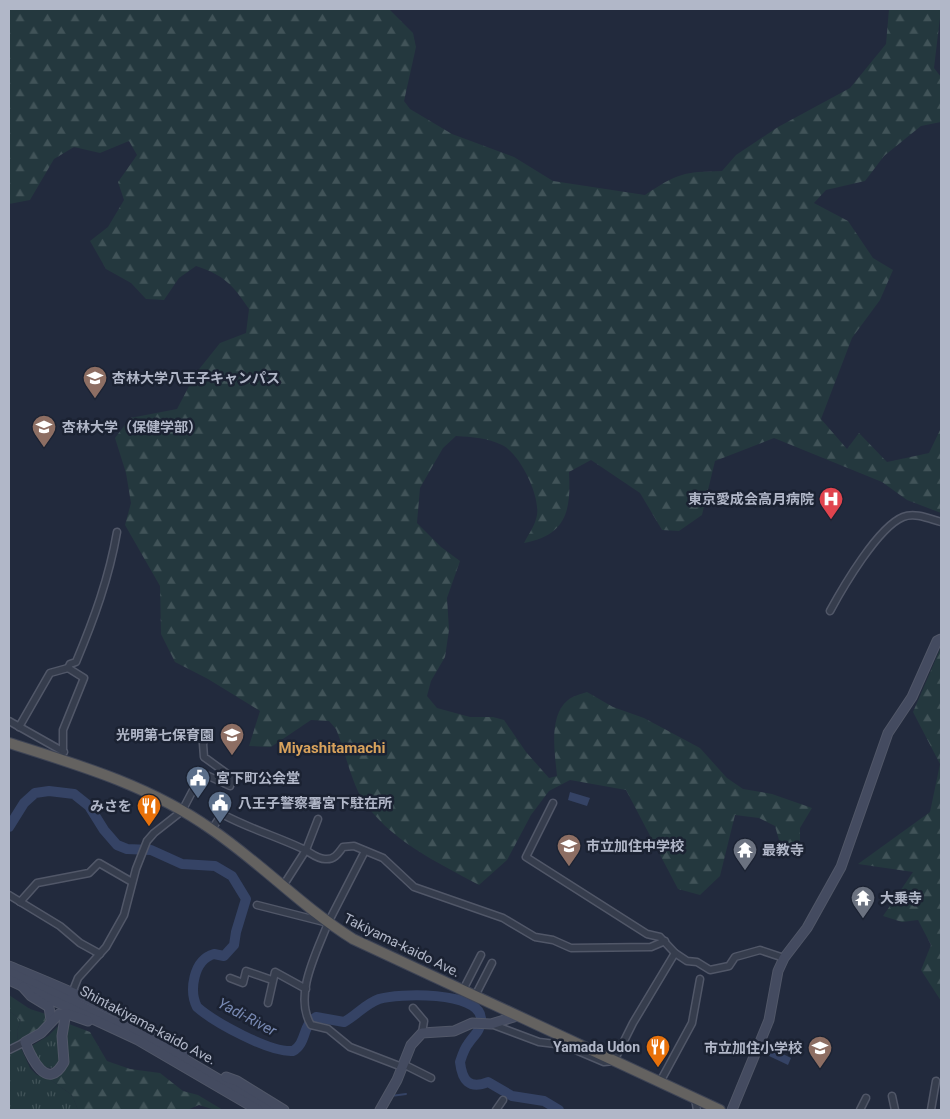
<svg xmlns="http://www.w3.org/2000/svg" width="950" height="1119" font-family="Roboto,'Noto Sans JP',sans-serif">
<style>
.grass{fill:url(#grass-tufts)}
.forest{fill:url(#forest-firs)}
.water{fill:#354365}
.lines{fill:none;stroke-linecap:round;stroke-linejoin:round}
.stream{stroke:#354365;stroke-width:2}
.river{stroke:#354365;stroke-width:10}
.minor-casing{stroke:#515768;stroke-width:9}
.secondary-casing{stroke:#515768;stroke-width:11}
.trunk-casing{stroke:#3e4455;stroke-width:12}
.minor{stroke:#363d4d;stroke-width:6}
.secondary{stroke:#444b60;stroke-width:9}
.trunk{stroke:#646260;stroke-width:10}
.labels{text-anchor:middle;dominant-baseline:central;stroke-width:5;stroke-linejoin:round;paint-order:stroke}
.poi-label{font-size:14px;font-weight:bold;fill:#b1b7c8;stroke:#1b2232;text-anchor:start}
.street-label{font-size:14px;fill:#b1b7c8;stroke:#1b2232}
.neighbourhood-label{font-size:15px;font-weight:bold;fill:#d8a25c;stroke:#1b2232}
.water-label{font-size:15px;font-style:italic;fill:#7889b2;stroke:#1b2232}
</style>
<defs>
<pattern id="grass-tufts" width="24" height="20" patternUnits="userSpaceOnUse" patternTransform="scale(1.25)"><rect width="24" height="20" fill="#24383e"/><path d="M3 7l-1-3M5 7V3M7 7l1-3M15 17l-1-3M17 17v-4M19 17l1-3" fill="none" stroke="#415358"/></pattern>
<pattern id="forest-firs" width="22" height="20" patternUnits="userSpaceOnUse" patternTransform="scale(1.25)"><rect width="22" height="20" fill="#24383e"/><path d="M5 1l3.5 6h-7zM16 11l3.5 6h-7z" fill="#415358"/></pattern>
</defs>
<rect width="100%" height="100%" fill="#222a3d"/>
<g class="grass">
<polygon points="9,1011 21,1020 17,1031 18,1041 30,1068 37,1075 48,1078 72,1095 78,1110 9,1110"/>
<polygon points="60,1024 61,1061 55,1068 42,1067 31,1048 33,1045 48,1036"/>
</g>
<g class="forest">
<path d="M9,9h380l24,24 3,14 -12,54 6,8 42,25 62,23 39,24 92,14c33,-22 38,-23 77,-24l14,-16 42,-28 72,-39 36,-44 3,-35h52l-7,59 7,9v45l-20,4 -37,30 -19,25 -39,9 -12,13 34,18 25,37 20,12 -13,30 -28,38 -31,81 26,30 12,-16 28,29 42,-9 12,-25v85l-34,-13 -25,-18 -108,-44 -59,23 -13,54 -23,16 -17,-1 -22,-37 -49,-33 -22,12c2,38 -2,63 -45,71 4,-8 10,-16 12,-24 7,-19 -16,-66 -34,-74 -14,-7 -30,-8 -46,-9l-13,12 -23,40 -3,35 24,24 19,14 -13,37 2,32 -4,27 -14,24 -4,15 10,12 33,9h23l11,3 22,32 23,26 8,-2c-2,-22 -9,-60 11,-76 5,-4 13,-6 19,-8l26,15 31,11 56,30 27,30 16,11 29,5 40,14 -12,20v14l-19,5 -6,-21 -16,-8 -24,-3 -15,61 -20,19 -22,-6 -52,-99 -56,-10 -21,11 -18,24 -24,45 -28,25c-42,-23 -91,-45 -118,-88 -10,-17 -17,-49 -25,-68l-7,-8 -18,-1 -40,27 -22,-1 11,-35 -52,-32 -33,-17 -14,-28 -1,-48 -35,-61 6,-22 -5,-30 -11,-35 15,-20 47,-9 19,-36 24,-30 26,-10 3,-24c-16,-24 -25,-34 -53,-43l-17,12 -15,22 -18,-1 -15,-16 -25,-14 -16,-28 18,-14 16,-27 -6,-18 19,-27 -8,-14 -29,12 -26,-6 -20,12 -24,41 -21,4z"/>
<polygon points="941,647 941,1001 921,970 931,945 918,920 902,922 883,916 913,872 858,864 930,812 940,764 913,712"/>
<path d="M9,995l21,14 16,5c0,16 -15,21 -28,27l-1,-10 4,-11 -12,-9z"/>
<polygon points="69,1024 90,1032 107,1061 130,1069 160,1073 183,1091 198,1095 223,1110 215,1110 199,1105 187,1110 78,1110 72,1095 48,1078 55,1077 62,1071"/>
</g>
<g class="water">
<polygon points="570,792 590,798 587,806 568,800"/>
<polygon points="773,1049 791,1058 788,1065 769,1056"/>
</g>
<g class="lines">
<polyline class="stream" points="391,1096 406,1094"/>
<path class="river" d="M9,827l15,-24 11,-10 14,-2 25,3 15,12 15,24 13,15 10,4 24,1 31,14 33,2 17,10 14,23 -10,33 -2,13 -10,11 -10,-2c-21,6 -25,37 -17,53 17,15 73,46 96,44 14,-8 9,-26 23,-34l28,5c13,-7 21,-18 35,-23 19,-6 100,-8 102,19 0,13 -7,17 -13,26 -4,5 -6,12 -8,18 2,18 9,28 28,20l24,14 32,5 15,9"/>
<defs>
<g id="minor">
<path d="M830,611c13,-24 48,-84 73,-94 12,-5 27,2 38,5"/>
<polyline points="9,721 64,752"/>
<polyline points="19,727 50,673 68,668"/>
<path d="M63,750v-20l21,-52 -16,-10 2,-4 6,-2c18,-43 33,-84 41,-130"/>
<polyline points="553,803 526,857 647,934 660,937 675,953 687,961 697,962 710,970 729,966 735,957 760,950 784,958"/>
<path d="M212,829l10,-15c26,14 53,22 79,34 8,3 15,11 24,11 9,1 13,-5 18,-12l11,-1 29,12 31,29 89,31 32,19 18,3 18,8 80,-1 14,-6"/>
<polyline points="283,886 306,850 318,819"/>
<polyline points="9,895 60,926 80,943 100,954"/>
<polyline points="20,902 37,883 89,873 99,863 132,882"/>
<path d="M257,905l71,18c-11,29 -35,72 -17,102l17,4 22,18 52,20"/>
<polyline points="328,923 365,851"/>
<polyline points="230,978 243,983 246,971 272,980"/>
<polyline points="463,990 481,955"/>
<polyline points="72,993 78,978 106,947 124,915 136,869 147,841 154,833 182,811 202,773 230,786 233,778 204,757 203,744 206,735"/>
<polyline points="475,996 492,963"/>
<polyline points="268,1003 275,972 306,989"/>
<polyline points="413,1008 424,1021 422,1033"/>
<polyline points="491,1024 539,1042 564,1045 604,1062 614,1061 633,1023 675,953"/>
<polyline points="9,1050 25,1042"/>
<polyline points="403,1064 431,1078"/>
<polyline points="660,1082 692,1023 700,979"/>
<polyline points="892,1096 895,1110"/>
<polyline points="695,1099 697,1110"/>
<polyline points="496,1110 503,1100"/>
<polyline points="860,1110 866,1098"/>
<polyline points="931,1110 936,1081"/>
</g>
<g id="secondary">
<path d="M9,966c36,15 155,62 175,90"/>
<polyline points="9,972 152,1040 271,1110"/>
<polyline points="9,980 138,1040 258,1110"/>
<polyline points="23,987 31,996 49,1007 51,1020"/>
<path d="M65,1018l-3,18 2,26c-17,31 -33,-5 -39,-20l16,-9 18,-19h9l20,7"/>
<polyline points="226,1077 237,1081 284,1110"/>
<polyline points="380,1110 397,1080 411,1045 422,1033 454,1031 472,1023 491,1024 517,1016"/>
<polyline points="732,1110 769,1020 778,971 784,958 807,928 841,867 888,733 912,697 937,641 941,639"/>
</g>
<path id="trunk" d="M9,743c70,22 141,43 202,86 50,34 91,78 142,110l367,171"/>
</defs>
<use href="#minor" class="minor-casing"/>
<use href="#secondary" class="secondary-casing"/>
<use href="#trunk" class="trunk-casing"/>
<use href="#minor" class="minor"/>
<use href="#secondary" class="secondary"/>
<use href="#trunk" class="trunk"/>
</g>
<defs>
<symbol id="university-pin" viewBox="-11 -11 22 30"><path d="M0 17L-7.5 6A9.5 9.5 0 1 1 7.5 6Z" fill="#8d6e63" stroke="#1b2232"/><path d="M0-5L7-2L0 1L-7-2ZM-4 1L0 2.5L4 1V4Q0 6-4 4Z" fill="#fff"/></symbol>
<symbol id="hospital-pin" viewBox="-11 -11 22 30"><path d="M0 17L-7.5 6A9.5 9.5 0 1 1 7.5 6Z" fill="#e0444e" stroke="#1b2232"/><path d="M-5-5h3v3.5h4V-5h3V5h-3V1.5h-4V5h-3Z" fill="#fff"/></symbol>
<symbol id="school-pin" viewBox="-11 -11 22 30"><path d="M0 17L-7.5 6A9.5 9.5 0 1 1 7.5 6Z" fill="#8d6e63" stroke="#1b2232"/><path d="M0-5L7-2L0 1L-7-2ZM-4 1L0 2.5L4 1V4Q0 6-4 4Z" fill="#fff"/></symbol>
<symbol id="civic-pin" viewBox="-11 -11 22 30"><path d="M0 17L-7.5 6A9.5 9.5 0 1 1 7.5 6Z" fill="#5c6f8a" stroke="#1b2232"/><path d="M-.6-6.5H3V-4.5H.6V-3L4-1V1h2V6H-6V1h2V-1L-.6-3ZM-1.2 2.5V6h2.4V2.5Z" fill="#fff"/></symbol>
<symbol id="restaurant-pin" viewBox="-11 -11 22 30"><path d="M0 17L-7.5 6A9.5 9.5 0 1 1 7.5 6Z" fill="#e8710a" stroke="#1b2232"/><path d="M-5-6h1v4h1v-4h1v4h1v-4h1v5L-1.5 .5V6h-2V.5L-5-1ZM5-6V6H3V1.5H1.5Q1.5-4 5-6Z" fill="#fff"/></symbol>
<symbol id="temple-pin" viewBox="-11 -11 22 30"><path d="M0 17L-7.5 6A9.5 9.5 0 1 1 7.5 6Z" fill="#6b7280" stroke="#1b2232"/><path d="M0-6L5-2H3V0L6.5 2.5H4V6H1.5V3h-3V6H-4V2.5H-6.5L-3 0V-2H-5Z" fill="#fff"/></symbol>
</defs>
<g fill-rule="evenodd">
<use href="#university-pin" x="81" y="364" width="28" height="38"/>
<use href="#university-pin" x="30" y="413" width="28" height="38"/>
<use href="#hospital-pin" x="817" y="485" width="28" height="38"/>
<use href="#school-pin" x="218" y="721" width="28" height="38"/>
<use href="#civic-pin" x="184" y="764" width="28" height="38"/>
<use href="#civic-pin" x="206" y="789" width="28" height="38"/>
<use href="#restaurant-pin" x="135" y="792" width="28" height="38"/>
<use href="#school-pin" x="555" y="832" width="28" height="38"/>
<use href="#temple-pin" x="731" y="836" width="28" height="38"/>
<use href="#temple-pin" x="849" y="884" width="28" height="38"/>
<use href="#restaurant-pin" x="644" y="1033" width="28" height="38"/>
<use href="#school-pin" x="806" y="1034" width="28" height="38"/>
</g>
<g class="labels">
<g class="poi-label">
<text x="112" y="378">杏林大学八王子キャンパス</text>
<text x="62" y="427">杏林大学（保健学部）</text>
<text x="814" y="499" text-anchor="end">東京愛成会高月病院</text>
<text x="214" y="735" text-anchor="end">光明第七保育園</text>
<text x="216" y="778">宮下町公会堂</text>
<text x="238" y="803">八王子警察署宮下駐在所</text>
<text x="132" y="806" text-anchor="end">みさを</text>
<text x="586" y="846">市立加住中学校</text>
<text x="762" y="850">最教寺</text>
<text x="880" y="898">大乗寺</text>
<text x="640" y="1047" text-anchor="end">Yamada Udon</text>
<text x="802" y="1048" text-anchor="end">市立加住小学校</text>
</g>
<g class="street-label">
<text transform="translate(402 945) rotate(26)">Takiyama-kaido Ave.</text>
<text transform="translate(148 1025) rotate(28)">Shintakiyama-kaido Ave.</text>
</g>
<g class="neighbourhood-label">
<text x="332" y="748">Miyashitamachi</text>
</g>
<g class="water-label">
<text transform="translate(247 1017) rotate(28)">Yadi-River</text>
</g>
</g>
<rect width="950" height="1119" fill="none" stroke="#b1b7c8" stroke-width="20"/>
</svg>
